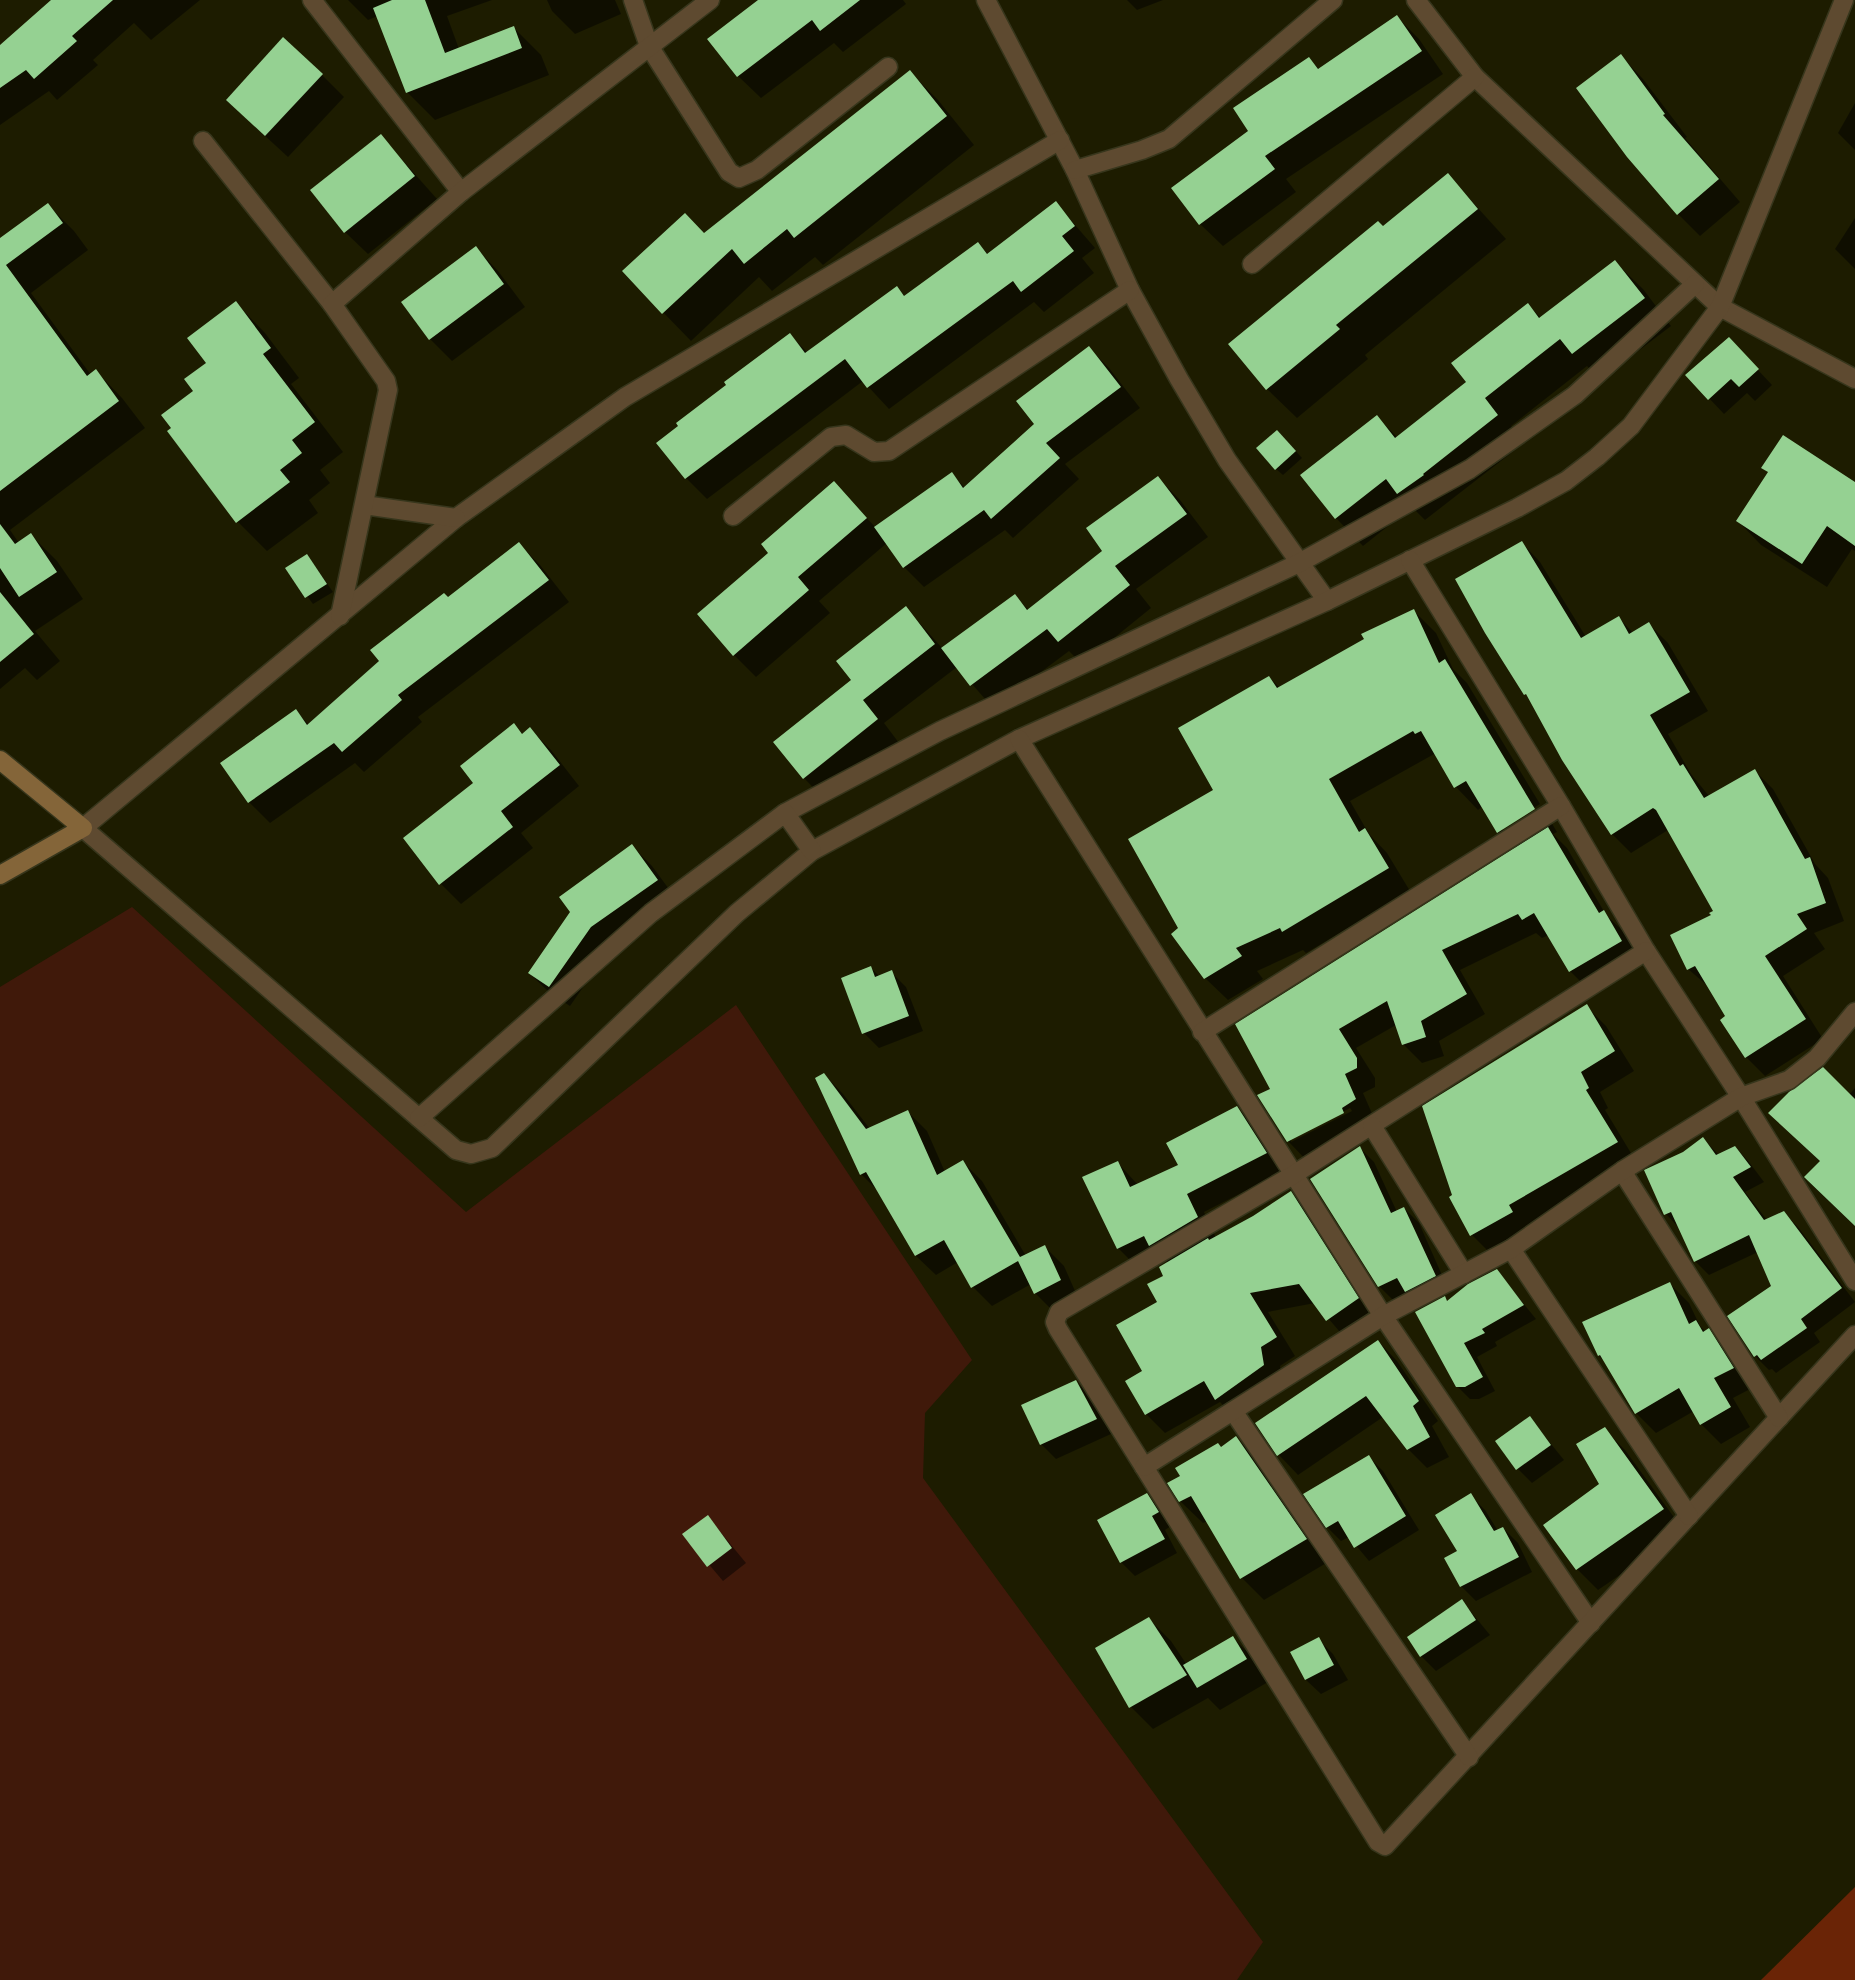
<svg xmlns="http://www.w3.org/2000/svg" width="1855" height="1980" font-family="'DejaVu Sans',sans-serif">
<style>
.green{fill:#40190a}
.forest{fill:#6a2406}
.shadow{fill:#0007;fill-rule:evenodd}
.building{fill:#95d192}
.lines{fill:none;stroke-linecap:round;stroke-linejoin:round}
.street-casing{stroke:#37361c;stroke-width:21}
.secondary-casing{stroke:#37361c;stroke-width:21}
.street{stroke:#5e4a30;stroke-width:18}
.secondary{stroke:#846539;stroke-width:18}
</style>
<rect width="100%" height="100%" fill="#1d1c00"/>
<polygon class="green" points="132,907 466,1212 736,1005 972,1360 925,1413 923,1478 1263,1942 1237,1980 0,1980 0,987"/>
<polygon class="forest" points="1855,1887 1855,1980 1761,1980"/>
<g class="shadow">
<polygon points="53,0 200,0 151,40 134,23 93,60 98,65 57,100 49,91 0,125 0,47"/>
<polygon points="348,0 492,0 447,16 459,49 514,28 541,55 549,75 435,120 407,92 378,16 368,20"/>
<polygon points="547,0 615,0 621,14 575,34 552,11"/>
<polygon points="760,0 903,0 906,4 843,52 834,43 761,98 738,76 709,39"/>
<polygon points="1127,0 1163,0 1137,10"/>
<polygon points="1397,17 1419,39 1443,74 1286,179 1296,192 1223,246 1200,224 1250,131 1309,59 1320,70"/>
<polygon points="1621,56 1643,79 1687,137 1685,138 1740,202 1700,236 1678,214"/>
<polygon points="910,72 938,100 974,145 823,265 815,257 772,291 759,277 691,341 624,272 705,234"/>
<polygon points="322,75 344,97 288,157 250,122"/>
<polygon points="1855,103 1855,150 1838,133"/>
<polygon points="381,136 437,199 368,254 345,232"/>
<polygon points="1448,175 1506,239 1365,355 1368,359 1297,418 1267,389 1383,228"/>
<polygon points="1056,203 1095,248 1082,258 1094,273 1044,312 1034,302 889,409 863,381 707,499 686,478 790,335 808,353 896,288 906,297 978,244 989,255"/>
<polygon points="48,205 74,231 88,250 31,293 91,375 96,371 122,398 145,428 10,530 19,543 31,535 57,561 83,599 35,631 60,661 37,680 25,668 0,689 0,239"/>
<polygon points="1855,218 1855,269 1835,249"/>
<polygon points="476,248 498,271 525,307 452,361 430,339"/>
<polygon points="1615,262 1643,289 1671,326 1600,380 1587,366 1511,426 1524,443 1425,520 1412,507 1363,546 1336,518 1377,417 1398,438 1468,383 1528,305 1541,318"/>
<polygon points="236,303 265,333 299,378 291,384 343,452 320,470 330,483 309,500 318,513 267,551 238,522 195,391"/>
<polygon points="1089,348 1109,368 1140,408 1065,464 1079,479 1013,538 1005,530 924,587 904,567 887,543 819,601 830,613 756,677 734,655 770,553 834,483 876,528 952,474 965,488 1036,425"/>
<polygon points="1743,354 1772,385 1755,401 1747,393 1724,414 1688,376"/>
<polygon points="1284,438 1302,458 1283,475 1276,469"/>
<polygon points="1763,467 1855,483 1855,551 1852,549 1827,587 1761,545 1738,521 1769,473"/>
<polygon points="1158,478 1180,500 1208,537 1136,589 1151,608 1082,664 1069,651 993,708 957,667 884,723 899,743 826,801 804,778 775,742 853,680 906,608 943,649 1014,596 1029,610 1105,551"/>
<polygon points="1522,543 1540,562 1586,637 1619,618 1633,633 1649,624 1668,643 1708,711 1668,734 1691,774 1709,796 1755,771 1773,789 1815,864 1828,878 1844,921 1814,933 1825,949 1783,976 1823,1039 1765,1076 1746,1057 1727,1017 1709,987 1688,969 1715,912 1668,830 1631,853 1612,834 1563,759 1531,700 1526,694"/>
<polygon points="519,544 540,565 569,602 418,717 422,722 364,772 355,763 270,823 249,802 296,711 309,725 448,599"/>
<polygon points="307,555 333,592 313,604 287,569"/>
<path d="M1414,611l22,22 17,36 14,14 73,121 -37,24v3l39,-24 15,25 -4,2 14,14 39,67 17,16 17,30 -51,29 -19,-19 -21,-36 -7,3 -6,-5 -76,37 25,44 -46,27 5,15 -22,7 -19,-19 -7,-19 -40,23 19,30v9l-12,6 11,25 -67,43 -19,-20 -16,-52 244,-240 -18,-17 -15,-26 -5,4 -22,-23 -20,-34 -86,48 19,33 18,19 23,38 -104,62 -3,-3 -46,21 6,8 -35,21 -23,-22 -25,-49 35,-138 54,-114 11,11zM1350,1108l2,3 -61,31v-3z"/>
<polygon points="514,725 523,735 530,729 551,750 579,786 521,833 533,848 461,904 441,884 475,783"/>
<polygon points="632,846 652,866 677,900 611,947 570,1006 550,993 529,973"/>
<polygon points="871,968 879,976 891,972 906,987 923,1031 879,1048 864,1033"/>
<polygon points="1586,1006 1606,1026 1634,1071 1600,1092 1608,1108 1605,1110 1637,1163 1528,1226 1532,1232 1492,1255 1472,1235"/>
<polygon points="824,1074 843,1094 870,1129 907,1111 927,1131 945,1172 963,1162 982,1181 1026,1256 1045,1247 1064,1266 1079,1300 1054,1312 1035,1293 1031,1284 992,1306 973,1287 958,1262 936,1275 916,1256 880,1193 861,1174"/>
<polygon points="1855,1088 1855,1226 1809,1182 1821,1162 1770,1113 1849,1095"/>
<polygon points="1237,1108 1255,1126 1284,1171 1204,1212 1216,1238 1291,1193 1310,1212 1377,1318 1346,1339 1315,1303 1268,1312 1295,1356 1280,1366 1283,1384 1235,1418 1220,1402 1165,1433 1146,1414 1144,1371 1168,1263 1160,1255 1136,1266 1118,1248 1118,1163 1138,1185 1180,1166"/>
<polygon points="1703,1139 1719,1155 1735,1147 1749,1162 1764,1182 1745,1192 1767,1220 1784,1213 1798,1227 1855,1302 1814,1333 1820,1342 1776,1373 1772,1369 1769,1370 1755,1356 1773,1286 1758,1252 1709,1275 1695,1261 1680,1229 1666,1214 1646,1171 1684,1154"/>
<polygon points="1360,1148 1374,1162 1397,1212 1404,1208 1419,1223 1449,1291 1394,1301 1379,1286"/>
<polygon points="1497,1271 1536,1319 1495,1342 1497,1346 1477,1357 1495,1391 1479,1399 1470,1399 1457,1386 1444,1298 1448,1302"/>
<polygon points="1670,1284 1689,1303 1700,1326 1706,1332 1708,1330 1728,1350 1752,1388 1733,1398 1750,1427 1721,1444 1701,1424 1694,1411 1656,1433 1636,1413 1607,1364 1599,1356"/>
<polygon points="1378,1341 1397,1361 1438,1421 1432,1426 1449,1457 1427,1468 1408,1449 1383,1417 1298,1475 1279,1455 1257,1424"/>
<polygon points="1076,1382 1091,1396 1111,1434 1056,1459 1041,1444"/>
<polygon points="1530,1418 1564,1460 1532,1483 1518,1469"/>
<polygon points="1604,1429 1625,1450 1684,1531 1598,1590 1577,1569 1601,1484"/>
<polygon points="1236,1438 1259,1460 1328,1562 1264,1600 1242,1578 1208,1521 1203,1523 1180,1501 1182,1476"/>
<polygon points="1369,1457 1383,1471 1419,1530 1369,1561 1349,1537 1341,1541 1327,1527"/>
<polygon points="1147,1495 1160,1509 1171,1526 1165,1530 1177,1553 1135,1576 1121,1562"/>
<polygon points="1470,1495 1485,1510 1498,1531 1503,1528 1518,1543 1532,1572 1476,1601 1461,1586 1459,1552"/>
<polygon points="708,1517 746,1563 723,1581 684,1535"/>
<polygon points="1462,1601 1490,1635 1436,1671 1421,1656"/>
<polygon points="1149,1619 1171,1641 1187,1665 1233,1638 1256,1660 1268,1682 1220,1710 1208,1698 1153,1729 1131,1707"/>
<polygon points="1318,1639 1333,1654 1348,1680 1321,1694 1306,1680 1292,1652"/>
</g>
<g class="building">
<polygon points="51,0 113,0 72,36 77,41 34,79 26,70 0,88 0,45"/>
<polygon points="392,0 425,0 445,53 514,26 522,48 406,93 373,8"/>
<polygon points="758,0 860,0 820,31 812,20 737,77 707,39"/>
<polygon points="1397,15 1422,51 1265,156 1275,169 1199,225 1171,188 1248,131 1233,108 1309,57 1318,69"/>
<polygon points="283,37 323,74 265,136 226,100"/>
<polygon points="1621,54 1665,114 1663,115 1719,179 1677,215 1627,157 1576,88"/>
<polygon points="910,70 947,116 794,238 787,229 744,264 732,249 662,314 622,271 685,213 704,233"/>
<polygon points="381,134 415,176 344,233 310,190"/>
<polygon points="1448,173 1478,209 1336,325 1340,329 1266,390 1228,344 1378,221 1383,226"/>
<polygon points="1056,201 1075,226 1062,236 1074,251 1021,292 1013,281 867,388 845,359 685,479 656,443 678,426 676,423 726,385 724,382 790,333 805,353 897,286 904,296 978,242 987,254"/>
<polygon points="48,203 63,223 6,265 87,376 96,369 119,401 0,491 0,238"/>
<polygon points="476,246 504,284 429,340 401,302"/>
<polygon points="1615,260 1645,298 1572,354 1560,339 1485,398 1498,415 1423,474 1424,475 1397,494 1386,479 1335,519 1300,475 1377,415 1395,438 1466,382 1451,363 1528,303 1539,318"/>
<polygon points="236,301 271,348 263,354 315,422 292,440 302,453 280,470 290,482 236,523 167,431 171,428 161,415 193,391 184,379 206,363 187,338"/>
<polygon points="1729,337 1759,369 1739,387 1731,379 1708,400 1685,375"/>
<polygon points="1089,346 1121,387 1046,443 1060,458 991,519 984,510 903,568 874,527 952,472 963,488 1034,424 1016,401"/>
<polygon points="1277,430 1296,451 1275,470 1256,448"/>
<polygon points="1783,435 1855,482 1855,546 1827,526 1802,564 1736,521 1768,472 1761,468"/>
<polygon points="1158,476 1187,514 1115,566 1130,585 1058,642 1047,629 970,686 941,648 1015,594 1027,610 1102,551 1086,528"/>
<polygon points="834,481 867,518 798,577 809,590 733,656 697,614 768,553 761,544"/>
<polygon points="0,524 15,544 31,533 57,572 19,597 0,568"/>
<polygon points="1522,541 1581,638 1619,616 1629,634 1649,622 1690,692 1650,715 1680,766 1683,764 1704,798 1755,769 1805,859 1810,857 1826,903 1797,914 1807,929 1765,956 1806,1019 1745,1058 1720,1020 1725,1016 1695,966 1687,970 1670,935 1711,915 1709,913 1713,911 1656,810 1653,808 1611,835 1562,760 1526,694 1524,695 1485,633 1455,579"/>
<polygon points="519,542 549,580 398,695 402,700 342,752 334,743 248,803 220,763 296,709 307,725 379,661 370,650 444,593 448,597"/>
<polygon points="307,554 327,584 305,598 285,568"/>
<polygon points="0,592 34,634 0,662"/>
<polygon points="906,606 935,644 863,700 878,719 803,779 773,742 851,680 836,661"/>
<polygon points="1414,609 1439,663 1445,659 1535,809 1497,833 1466,781 1454,788 1421,731 1415,734 1413,731 1329,779 1359,832 1365,828 1389,868 1282,932 1280,928 1236,948 1242,956 1204,979 1171,934 1178,928 1128,839 1213,790 1178,728 1269,676 1277,688 1364,639 1361,634"/>
<polygon points="514,723 522,734 530,727 560,765 501,811 513,827 439,885 403,838 473,783 460,766"/>
<polygon points="1548,827 1599,913 1604,910 1622,941 1569,972 1534,913 1522,920 1518,914 1442,950 1467,994 1421,1021 1426,1037 1402,1045 1387,1001 1339,1029 1357,1058 1357,1068 1345,1074 1356,1099 1342,1108 1344,1113 1287,1142 1257,1095 1270,1089 1235,1024"/>
<polygon points="632,844 658,880 591,927 549,987 528,973 570,912 559,897"/>
<polygon points="871,966 875,977 892,970 909,1016 862,1034 841,978"/>
<polygon points="1587,1004 1615,1051 1581,1072 1589,1088 1586,1090 1618,1142 1509,1205 1513,1212 1470,1236 1449,1197 1452,1195 1422,1106"/>
<polygon points="1823,1067 1855,1099 1855,1226 1804,1177 1820,1161 1768,1113 1789,1092"/>
<polygon points="824,1073 866,1129 908,1110 937,1175 963,1160 1020,1257 1045,1245 1061,1280 1034,1294 1018,1261 971,1288 944,1240 915,1256 866,1172 860,1175 815,1078"/>
<polygon points="1237,1106 1267,1153 1187,1194 1198,1217 1149,1246 1144,1236 1117,1249 1082,1177 1118,1161 1130,1187 1178,1165 1166,1143"/>
<polygon points="1703,1137 1716,1155 1735,1146 1751,1167 1733,1177 1764,1220 1784,1211 1842,1288 1801,1319 1807,1328 1761,1360 1757,1355 1754,1357 1727,1316 1771,1286 1749,1235 1694,1262 1671,1212 1664,1215 1644,1170 1683,1152"/>
<polygon points="1360,1146 1391,1213 1404,1207 1436,1276 1405,1292 1397,1278 1378,1287 1310,1179"/>
<polygon points="1291,1191 1359,1298 1326,1321 1299,1284 1250,1293 1277,1337 1261,1347 1264,1365 1215,1400 1204,1381 1145,1415 1125,1381 1142,1371 1116,1325 1157,1302 1147,1284 1163,1276 1159,1267 1208,1238 1209,1240 1253,1216"/>
<polygon points="1497,1269 1524,1305 1482,1329 1485,1333 1464,1343 1483,1377 1465,1387 1456,1387 1415,1312 1445,1296 1447,1301 1468,1284"/>
<polygon points="1670,1282 1689,1324 1696,1320 1703,1332 1709,1328 1734,1368 1714,1378 1731,1407 1700,1425 1679,1388 1635,1414 1600,1355 1598,1356 1582,1322"/>
<polygon points="1378,1340 1419,1401 1413,1406 1430,1437 1407,1450 1366,1396 1277,1456 1255,1423"/>
<polygon points="1076,1380 1097,1419 1040,1445 1021,1405"/>
<polygon points="1530,1416 1551,1445 1516,1470 1495,1441"/>
<polygon points="1605,1427 1664,1509 1576,1570 1543,1525 1599,1484 1576,1444"/>
<polygon points="1236,1436 1307,1539 1240,1579 1191,1496 1179,1502 1167,1483 1180,1476 1175,1468 1218,1443 1221,1447"/>
<polygon points="1369,1455 1406,1516 1354,1548 1338,1521 1326,1528 1303,1494"/>
<polygon points="1147,1493 1159,1512 1152,1516 1165,1539 1120,1563 1097,1520"/>
<polygon points="1471,1493 1494,1531 1503,1527 1519,1557 1460,1587 1444,1558 1457,1551 1435,1515"/>
<polygon points="708,1515 732,1548 707,1567 682,1534"/>
<polygon points="1462,1599 1476,1620 1420,1657 1407,1637"/>
<polygon points="1149,1617 1187,1675 1129,1708 1095,1648"/>
<polygon points="1233,1636 1247,1659 1197,1688 1183,1665"/>
<polygon points="1319,1637 1334,1665 1305,1680 1290,1652"/>
</g>
<g class="lines">
<defs>
<g id="street">
<polyline points="312,0 461,192"/>
<polyline points="633,0 649,46 729,172 739,178 757,170 888,67"/>
<polyline points="986,0 1075,170 1130,290 1179,379 1227,460 1327,601"/>
<polyline points="1416,0 1475,77 1720,307 1855,379"/>
<polyline points="1060,140 625,397 456,518 83,828 456,1150 471,1154 492,1148 737,913 812,851 1019,739 1327,601 1517,508 1566,481 1597,457 1631,426 1720,307 1844,0"/>
<polyline points="203,141 332,304"/>
<polyline points="1075,170 1142,150 1169,139 1333,0"/>
<polyline points="1252,264 1475,77"/>
<polyline points="364,505 456,518"/>
<polyline points="733,516 831,437 846,435 874,452 889,451 1130,290"/>
<polyline points="1410,560 1561,806 1646,951 1741,1097 1855,1281"/>
<polyline points="340,616 388,390 386,381 332,304 461,192 710,0"/>
<polyline points="1019,739 1383,1316 1591,1623"/>
<polyline points="785,813 940,731 1299,563 1470,469 1575,395 1695,284"/>
<polyline points="1646,951 1293,1175 1059,1312 1055,1322 1058,1329 1378,1842 1385,1846 1855,1335"/>
<polyline points="1202,1032 1561,806"/>
<polyline points="419,1118 651,913 785,813 812,851"/>
<polyline points="1372,1126 1464,1274"/>
<polyline points="1622,1171 1779,1418"/>
<polyline points="1511,1249 1689,1516"/>
<polyline points="1233,1411 1469,1757"/>
<polyline points="1144,1467 1383,1316 1511,1249 1622,1171 1741,1097 1789,1080 1817,1058 1855,1012"/>
</g>
<polyline id="secondary" points="0,760 83,828 0,875"/>
</defs>
<use href="#street" class="street-casing"/>
<use href="#secondary" class="secondary-casing"/>
<use href="#street" class="street"/>
<use href="#secondary" class="secondary"/>
</g>
</svg>
